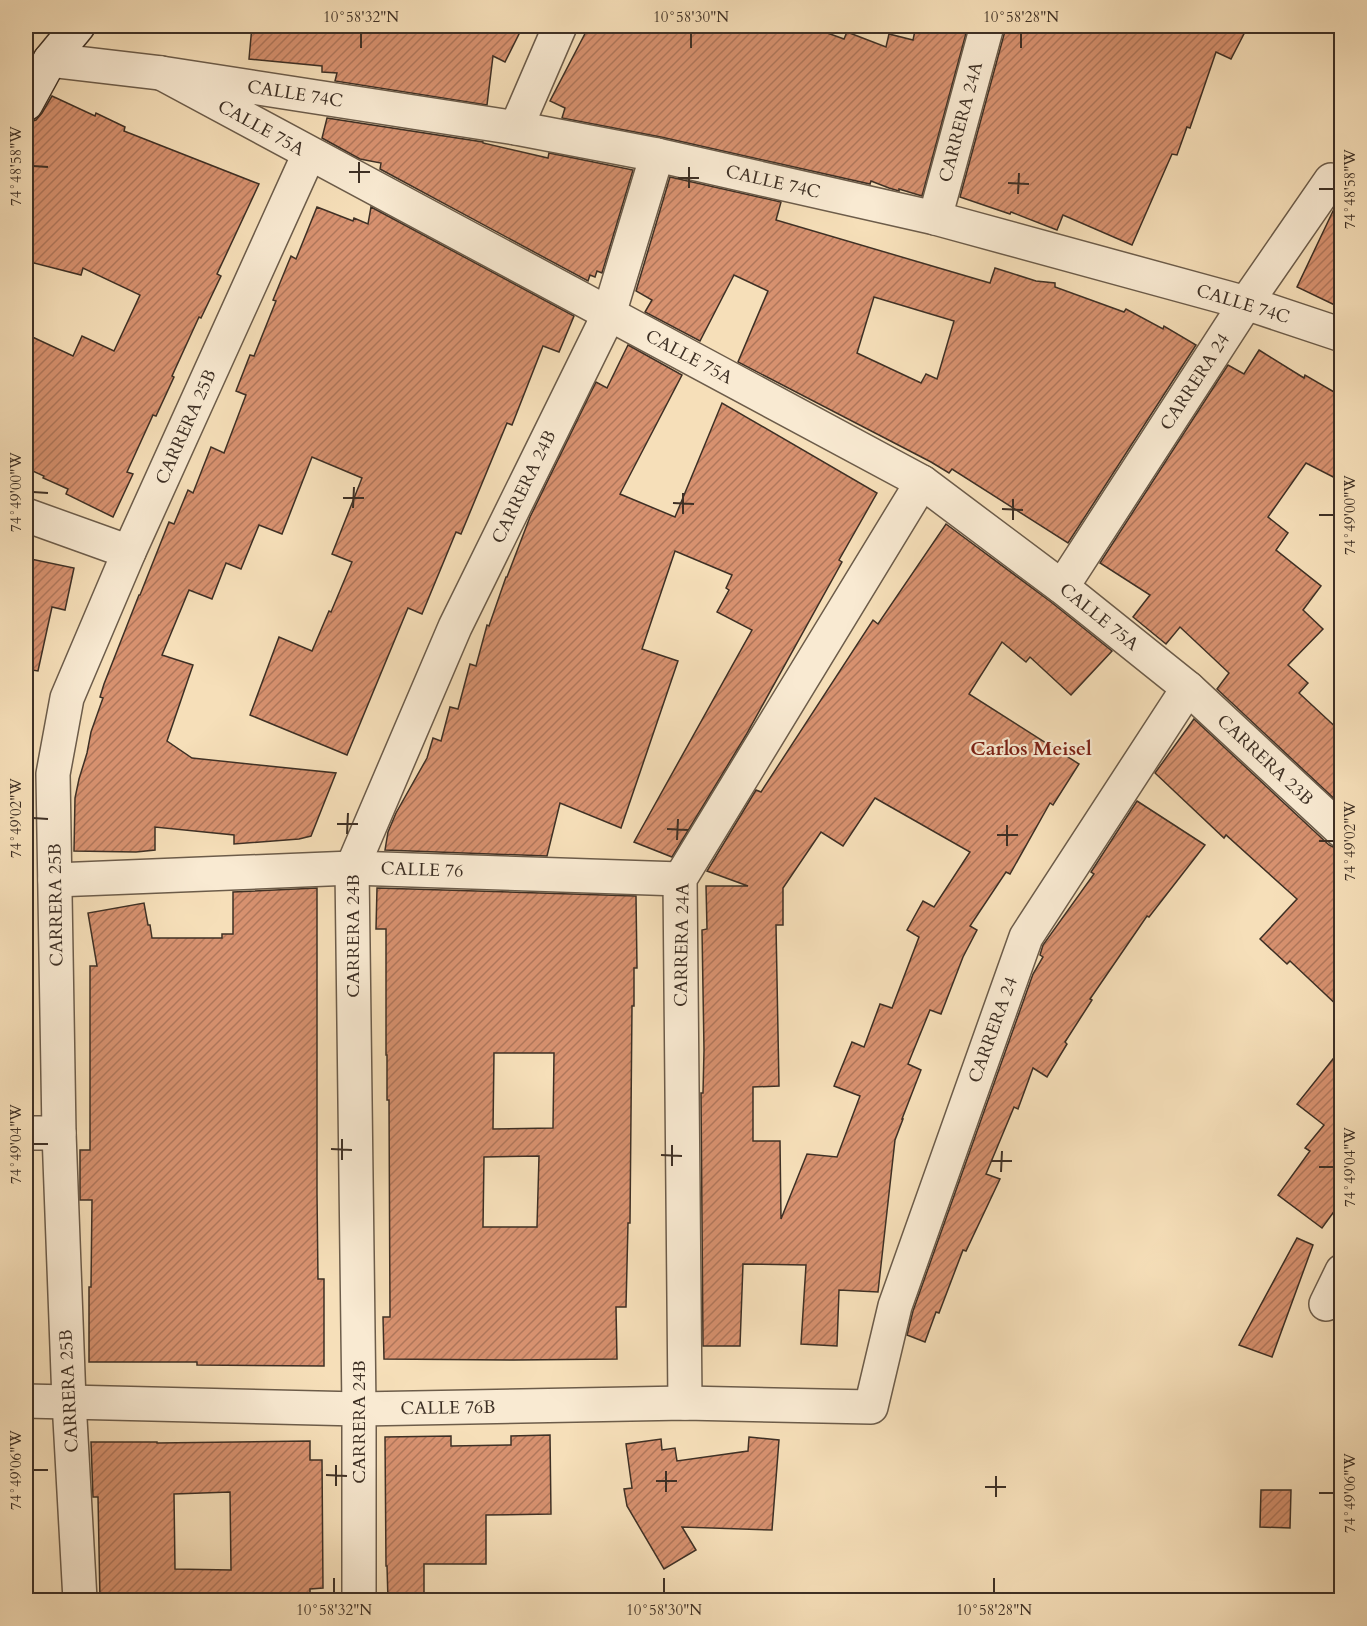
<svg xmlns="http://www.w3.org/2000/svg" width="1367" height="1626" font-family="Cardo,serif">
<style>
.building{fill:url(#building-hatch);stroke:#3e3025;stroke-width:1.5;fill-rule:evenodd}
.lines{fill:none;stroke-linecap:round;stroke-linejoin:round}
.street-casing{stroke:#6c5c4a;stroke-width:36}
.secondary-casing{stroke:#3e3025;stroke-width:36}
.street{stroke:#f9ead2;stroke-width:33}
.secondary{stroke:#f9ead2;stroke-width:33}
.ticks{fill:none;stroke:#3e3025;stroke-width:2}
.labels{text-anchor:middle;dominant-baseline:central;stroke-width:4.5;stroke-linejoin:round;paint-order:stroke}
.street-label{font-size:18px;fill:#3e3025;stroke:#f9ead2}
.neighbourhood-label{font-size:20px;font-weight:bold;fill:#7a1f14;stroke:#f9ead2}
.neatline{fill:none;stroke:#3e3025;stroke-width:2}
.ticks-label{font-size:15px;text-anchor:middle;fill:#3e3025}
</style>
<defs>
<pattern id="building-hatch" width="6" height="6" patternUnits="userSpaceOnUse" patternTransform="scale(1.5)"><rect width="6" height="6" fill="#d7916f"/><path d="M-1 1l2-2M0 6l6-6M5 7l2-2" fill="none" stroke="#b0775b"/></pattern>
</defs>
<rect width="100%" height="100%" fill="#f6dfb9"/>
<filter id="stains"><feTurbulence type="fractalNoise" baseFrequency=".00333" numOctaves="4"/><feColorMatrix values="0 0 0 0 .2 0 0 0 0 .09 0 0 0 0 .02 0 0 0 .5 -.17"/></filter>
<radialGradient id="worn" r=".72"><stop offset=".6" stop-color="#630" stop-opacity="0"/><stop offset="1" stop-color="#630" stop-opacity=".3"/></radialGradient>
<g class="building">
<polygon points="252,26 523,26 505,62 493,56 487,105 335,81 337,73 322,72 322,66 249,59"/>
<polygon points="589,26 808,26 844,39 847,32 886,47 889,34 913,40 916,26 968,26 922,196 899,189 899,191 889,188 871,181 870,184 661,137 562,118 565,108 550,101"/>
<polygon points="1005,26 1248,26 1231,59 1216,52 1190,128 1187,127 1177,155 1172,154 1132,245 1063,215 1057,230 1011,212 1010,214 960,197 1005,31"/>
<polygon points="52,96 95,116 96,113 125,127 124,131 259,184 217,274 221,276 201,318 199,317 172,376 174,377 156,416 153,415 127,472 133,474 113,517 66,494 68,489 43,478 44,476 26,468 26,334 73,356 82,336 114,351 140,295 83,268 81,275 26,261 26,123 36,120 42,113"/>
<polygon points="327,118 483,142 483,143 548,158 549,153 633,170 602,273 597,271 595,277 590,275 588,281 380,169 381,163 360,159 322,138"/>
<path d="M670,177l111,25 -5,18 214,63 5,-15 41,13 19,2v4l69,25 2,-3 37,20 1,-3 32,19 -128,198 -116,-74 -3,4 -18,-11 -193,-100 30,-71 -34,-16 -34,66 -55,-29 7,-12 -16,-9zM874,297l80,24 -17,58 -11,-5 -5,9 -64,-30z"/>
<polygon points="1341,198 1341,308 1297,287 1333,211"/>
<polygon points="317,207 353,221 354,218 368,224 371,207 574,316 559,352 543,346 512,425 507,423 461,534 456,532 422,614 408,608 347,755 250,715 279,637 312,651 329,611 331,612 352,562 332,554 362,478 312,457 282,534 259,525 241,569 226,563 212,599 189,590 162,655 193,665 167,741 192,758 336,773 311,836 299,839 234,844 234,835 155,827 155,850 136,852 74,851 75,798 79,779 87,753 91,732 103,698 100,697 104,684 139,595 140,595 169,522 174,524 188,490 193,493 211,447 224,453 246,395 236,391 250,355 254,356 276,301 273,300 291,256 296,259"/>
<polygon points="628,345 682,375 620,494 675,517 722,403 877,493 839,560 842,562 746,735 672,857 634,842 752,630 717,612 729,590 726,588 732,575 675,551 642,649 678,661 621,828 560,803 547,856 385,850 388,832 396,813 427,758 433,738 441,741 450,707 458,709 470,664 476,666 487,625 489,626 506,577 507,577 530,517 596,382 607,388"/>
<polygon points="1259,350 1304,378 1305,375 1341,396 1341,481 1306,463 1268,517 1288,533 1276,550 1321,586 1303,610 1323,629 1288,665 1308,683 1299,693 1341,732 1341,805 1217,689 1229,673 1180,627 1166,644 1133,617 1150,595 1100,563 1228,365 1244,374"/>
<path d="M946,524l105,78 61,49 -41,44 -41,-38 -4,5 -24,-20 -33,52 110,70 -26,41 -3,-2 -40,71 -4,-2 -36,54 7,4 -14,27 -22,57 -11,-4 -22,54 13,6 -19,49h1l-8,21 -17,152 -39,-2 -2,56 -36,-2 5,-79 -63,-1 -3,82h-37l-2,-253h2l1,-43 -2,-120 5,-1 -1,-43h42l-41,-15 49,-81 5,2 112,-172 5,4zM875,798l95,54 -36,55 -11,-6 -16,29 12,7 -27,71 -12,-4 -16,43 -12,-5 -18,44 26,10 -23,61 -30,-3 -26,65 -1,-78h-27v-54l26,-1 -3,-161h7v-37l38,-56 22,14z"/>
<polygon points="26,558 74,568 65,610 52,607 38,671 26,669"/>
<polygon points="1194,719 1329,845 1337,849 1341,849 1341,1009 1290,961 1287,964 1260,939 1297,899 1226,835 1224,838 1155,773"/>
<polygon points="1137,801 1205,845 1149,917 1147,916 1090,999 1092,1000 1065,1042 1067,1044 1047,1077 1033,1068 1018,1109 1014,1107 986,1174 1000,1179 966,1251 963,1250 939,1313 936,1312 925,1342 907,1335 913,1311 1033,974 1043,957 1040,955 1043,945 1094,874 1091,872"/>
<polygon points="317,888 317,1193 318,1279 324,1279 324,1366 197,1365 197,1362 89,1362 89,1287 91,1287 92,1200 80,1200 80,1150 90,1150 90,966 97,966 88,913 144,903 148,925 150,925 152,938 222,938 222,934 233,934 233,892"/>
<path d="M377,888l259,8 1,72h-3v38h-2l-2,217h-2l-2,84h-10l1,52 -103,1 -130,-1 -1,-42h7l-1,-217h-2v-45h-1v-126h-10zM494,1053h60l-1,75 -60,1zM539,1156l-2,71h-54l1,-70z"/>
<polygon points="1341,1049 1341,1202 1322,1228 1278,1195 1310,1151 1305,1148 1324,1125 1297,1104"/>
<polygon points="1297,1238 1313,1245 1272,1357 1239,1345"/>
<polygon points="550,1435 551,1514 486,1515 486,1564 424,1564 424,1600 388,1600 387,1566 386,1566 385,1437 451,1436 451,1446 511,1445 511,1436"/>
<polygon points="749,1437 779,1440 772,1530 682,1527 696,1550 664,1569 627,1506 624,1489 632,1488 626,1444 661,1439 662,1450 675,1448 677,1461 748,1451"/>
<path d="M310,1441v19h12l1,128 -13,1v11h-210l-2,-103h-5l-2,-55h66v1zM230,1492l1,78 -56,-1 -1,-75z"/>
<polygon points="1261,1490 1291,1490 1290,1528 1260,1527"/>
</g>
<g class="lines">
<defs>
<g id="street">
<polyline points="50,60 161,73 516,128 657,155 935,218 1246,303 1342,335"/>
<polyline points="161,73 922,482 1062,587 1188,688 1342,831"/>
<polyline points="516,128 560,26"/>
<polyline points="935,218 987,26"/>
<polyline points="26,515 129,552"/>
<polyline points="1062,587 1246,303 1331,180"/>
<polyline points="55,880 352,868 680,879"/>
<polyline points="26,1133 59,1133"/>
<polyline points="1326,1304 1342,1271"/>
<polyline points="26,1401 359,1409 685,1403 871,1407 895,1306 1026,937 1188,688"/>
<polyline points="685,1403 680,879 922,482"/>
<polyline points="80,1600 69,1401 59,1133 53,774 67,698 129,552 309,154"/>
<polyline points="359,1600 359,1409 352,868 455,627 609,314 657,155"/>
</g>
<polyline id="secondary" points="26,104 50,60 78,26"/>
</defs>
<use href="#street" class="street-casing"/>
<use href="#secondary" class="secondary-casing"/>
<use href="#street" class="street"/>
<use href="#secondary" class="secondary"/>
</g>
<path class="ticks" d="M361,48v-15M691,48v-15M1021,48v-15M33,166l15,1M349,172h21M678,178h21M359,183v-21M1008,183l21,1M689,188v-21M1319,189h15M1018,194l1,-21M33,492l15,1M343,498h21M673,503l21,1M353,508l1,-21M1002,509l21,1M683,514v-21M1319,515h15M1013,520v-21M33,818l15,1M337,824h21M667,829l21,1M347,834l1,-21M997,835h21M677,840l1,-21M1319,841h15M1007,846v-21M33,1144h15M331,1149l21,1M661,1155l21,1M342,1160v-21M991,1161h21M672,1166v-21M1319,1167h15M1001,1172l1,-21M33,1470h15M326,1475l21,1M656,1481h21M336,1486v-21M985,1487h21M666,1492v-21M1319,1493h15M996,1497v-21M334,1593v-15M664,1593v-15M994,1593v-15"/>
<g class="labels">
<g class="street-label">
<text transform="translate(295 94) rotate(9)">CALLE 74C</text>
<text transform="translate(961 122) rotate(-75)">CARRERA 24A</text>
<text transform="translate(261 128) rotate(29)">CALLE 75A</text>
<text transform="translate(773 182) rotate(13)">CALLE 74C</text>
<text transform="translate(1243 304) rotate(17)">CALLE 74C</text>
<text transform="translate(689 357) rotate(28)">CALLE 75A</text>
<text transform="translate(1195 382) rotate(-57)">CARRERA 24</text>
<text transform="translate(186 427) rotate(-66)">CARRERA 25B</text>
<text transform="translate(524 487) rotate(-64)">CARRERA 24B</text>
<text transform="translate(1099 617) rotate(39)">CALLE 75A</text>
<text transform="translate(1265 760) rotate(43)">CARRERA 23B</text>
<text transform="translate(422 870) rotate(2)">CALLE 76</text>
<text transform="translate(56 905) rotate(-91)">CARRERA 25B</text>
<text transform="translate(353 936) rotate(-90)">CARRERA 24B</text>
<text transform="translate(682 945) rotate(-89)">CARRERA 24A</text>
<text transform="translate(993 1030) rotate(-70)">CARRERA 24</text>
<text transform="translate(69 1391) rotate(-93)">CARRERA 25B</text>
<text transform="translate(448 1408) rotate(-1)">CALLE 76B</text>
<text transform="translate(359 1422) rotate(-90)">CARRERA 24B</text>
</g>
<g class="neighbourhood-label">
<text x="1031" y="748">Carlos Meisel</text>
</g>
</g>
<rect width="1367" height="1626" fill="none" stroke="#f6dfb9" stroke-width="66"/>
<rect x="33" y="33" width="1301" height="1560" class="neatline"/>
<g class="ticks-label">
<text x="361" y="22">10°58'32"N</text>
<text x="691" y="22">10°58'30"N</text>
<text x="1021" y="22">10°58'28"N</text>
<text transform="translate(16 166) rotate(-90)" y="5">74°48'58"W</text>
<text transform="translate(1350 189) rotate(-90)" y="5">74°48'58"W</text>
<text transform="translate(16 492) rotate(-90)" y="5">74°49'00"W</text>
<text transform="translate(1350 515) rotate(-90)" y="5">74°49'00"W</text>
<text transform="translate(16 818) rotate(-90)" y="5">74°49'02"W</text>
<text transform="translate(1350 841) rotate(-90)" y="5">74°49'02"W</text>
<text transform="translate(16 1144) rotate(-90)" y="5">74°49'04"W</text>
<text transform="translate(1350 1167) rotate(-90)" y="5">74°49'04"W</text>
<text transform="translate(16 1470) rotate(-90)" y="5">74°49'06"W</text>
<text transform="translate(1350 1493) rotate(-90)" y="5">74°49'06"W</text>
<text x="334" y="1615">10°58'32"N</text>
<text x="664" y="1615">10°58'30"N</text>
<text x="994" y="1615">10°58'28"N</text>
</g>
<rect width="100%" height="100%" filter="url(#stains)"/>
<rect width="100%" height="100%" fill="url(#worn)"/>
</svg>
